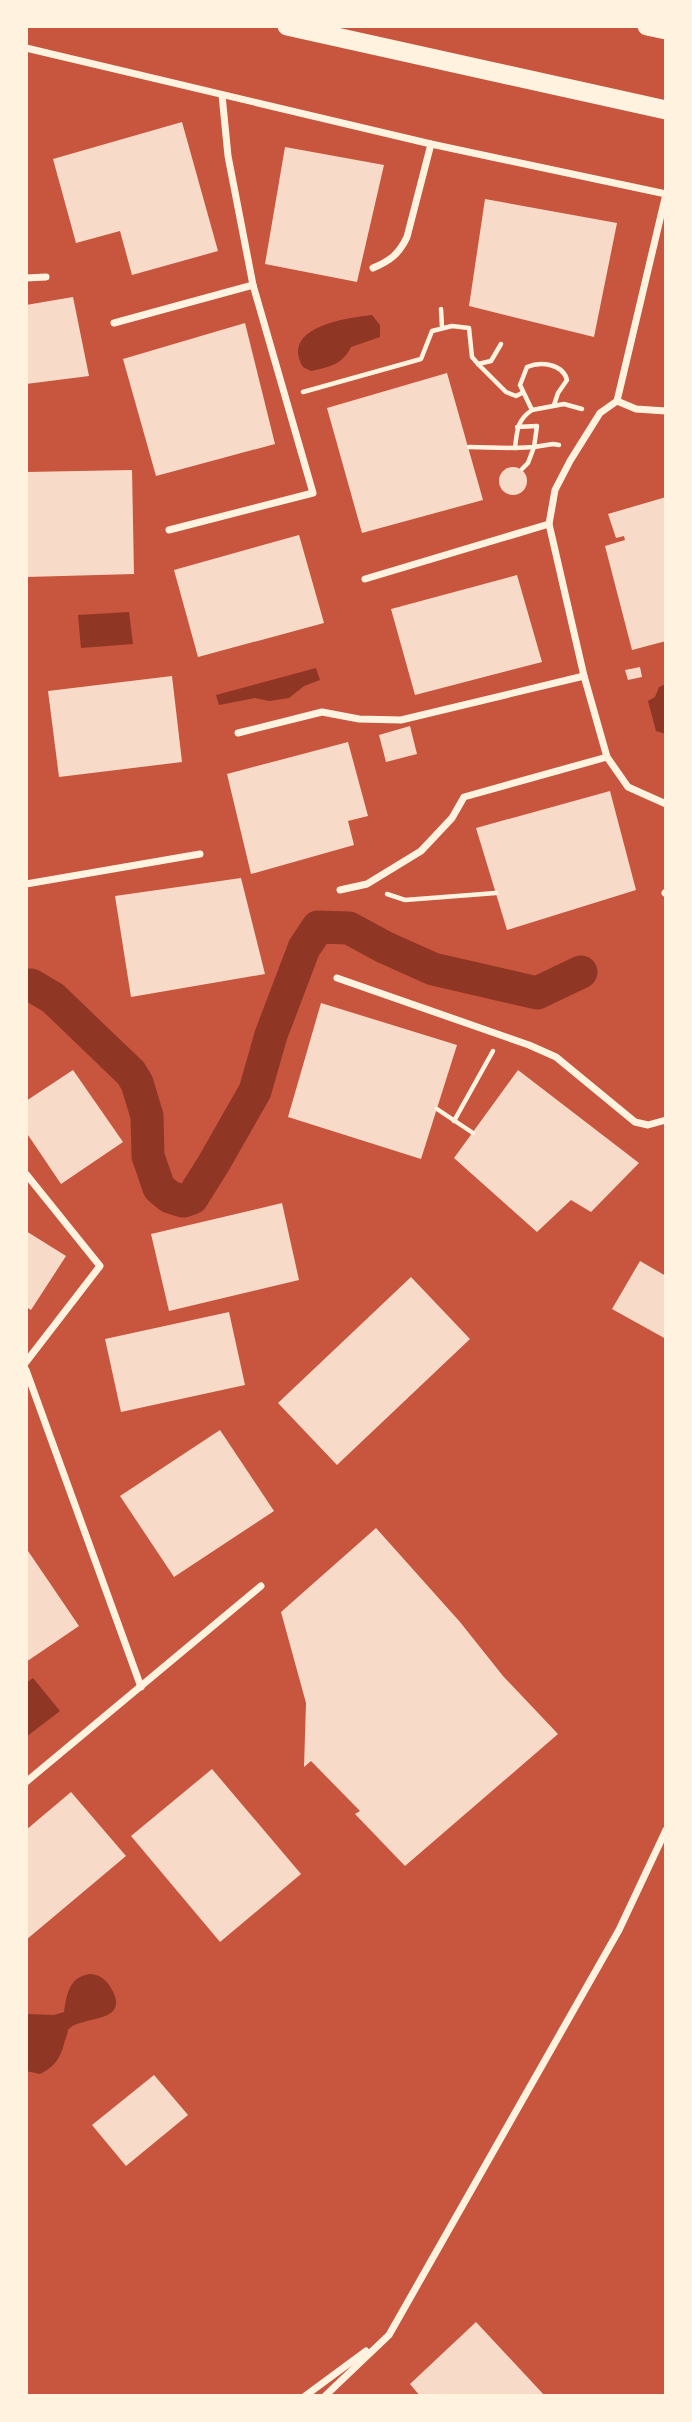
<svg xmlns="http://www.w3.org/2000/svg" width="692" height="2422" font-family="Inter,sans-serif">
<style>
.water{fill:#8f3625}
.lines{fill:none;stroke-linecap:round;stroke-linejoin:round}
.canal{stroke:#8f3625;stroke-width:33}
.building{fill:#f7dbc8}
.path{stroke:#fff3e0;stroke-width:4.5}
.minor{stroke:#fff3e0;stroke-width:7}
.trunk{stroke:#fff3e0;stroke-width:19}
</style>
<rect width="100%" height="100%" fill="#c8553d"/>
<g class="water">
<path d="M372,315l8,10v12l-29,10c-8,17 -21,20 -40,24l-8,-4c-23,-40 43,-49 69,-52z"/>
<polygon points="129,612 133,644 81,648 78,615"/>
<polygon points="316,668 320,680 304,686 289,698 269,701 255,698 219,705 216,695"/>
<polygon points="666,684 666,734 656,731 648,701 655,697 659,687"/>
<polygon points="33,1678 60,1711 26,1737 26,1683"/>
<path d="M91,1974c8,1 13,4 18,11 27,40 -30,30 -41,45 0,0 -2,10 -3,10 -4,17 -9,26 -25,34l-14,-3v-57l28,1 10,-3c3,-18 5,-36 27,-38z"/>
</g>
<g class="lines">
<polyline class="canal" points="31,985 53,998 131,1073 137,1083 147,1116 148,1156 159,1188 170,1197 183,1201 192,1198 214,1163 255,1091 271,1035 304,948 318,927 349,928 384,947 433,969 537,993 581,972"/>
</g>
<g class="building">
<polygon points="182,122 218,251 132,275 120,231 76,243 53,159"/>
<polygon points="285,147 384,165 357,282 265,264"/>
<polygon points="485,199 617,223 594,337 469,306"/>
<polygon points="73,297 89,376 26,384 26,305"/>
<polygon points="245,323 275,444 156,476 123,359"/>
<polygon points="447,373 483,500 362,533 327,408"/>
<circle cx="513" cy="481" r="14"/>
<polygon points="132,470 134,574 26,577 26,472"/>
<polygon points="666,497 666,641 632,650 605,546 625,540 624,536 616,538 608,514"/>
<polygon points="299,535 324,623 198,657 174,570"/>
<polygon points="517,575 542,662 415,695 391,609"/>
<polygon points="640,667 642,677 628,680 625,670"/>
<polygon points="172,676 182,762 59,777 48,691"/>
<polygon points="410,726 417,754 386,762 379,735"/>
<polygon points="348,742 368,816 348,821 354,845 251,874 227,774"/>
<polygon points="610,791 636,890 507,930 476,828"/>
<polygon points="241,878 265,974 131,997 115,896"/>
<polygon points="321,1003 457,1045 421,1159 288,1117"/>
<polygon points="73,1070 123,1142 61,1184 26,1132 26,1101"/>
<polygon points="518,1070 639,1163 591,1212 571,1200 537,1232 454,1158"/>
<polygon points="282,1203 299,1280 169,1311 151,1234"/>
<polygon points="26,1231 66,1256 31,1310 26,1307"/>
<polygon points="640,1261 666,1276 666,1339 612,1309"/>
<polygon points="411,1277 470,1339 337,1465 278,1403"/>
<polygon points="229,1312 245,1385 121,1412 105,1339"/>
<polygon points="220,1430 274,1511 174,1577 120,1496"/>
<polygon points="376,1528 460,1622 503,1676 558,1734 405,1866 355,1814 360,1811 311,1761 304,1767 306,1703 281,1612"/>
<polygon points="26,1548 79,1626 26,1662"/>
<polygon points="212,1769 301,1874 220,1942 131,1836"/>
<polygon points="71,1792 126,1856 26,1940 26,1830"/>
<polygon points="154,2075 188,2115 126,2166 92,2125"/>
<polygon points="476,2322 545,2396 420,2396 410,2384"/>
</g>
<g class="lines">
<g class="path">
<polyline points="441,309 442,327"/>
<polyline points="478,364 491,361 501,344"/>
<polyline points="303,392 421,359 432,331 452,326 469,328 472,357 479,365 506,392 516,396 522,393"/>
<path d="M554,405l4,-12 9,-13c-4,-16 -26,-19 -40,-13l-7,18 12,25 32,-6 18,5"/>
<path d="M517,427l20,-1 -3,21 -19,1c2,-17 2,-28 17,-38"/>
<polyline points="469,447 515,448"/>
<polyline points="522,469 528,463 534,447 553,444 559,445"/>
<polyline points="387,894 405,900 496,893"/>
<polyline points="437,1109 473,1133"/>
<polyline points="454,1121 493,1051"/>
</g>
<g class="minor">
<polyline points="26,48 431,144 666,194 617,401 600,413 570,461 555,490 549,524 584,676 607,757 628,787 666,804"/>
<path d="M373,268c17,-7 26,-14 34,-31l24,-93"/>
<polyline points="26,278 46,277"/>
<polyline points="114,323 253,285 228,156 222,95"/>
<polyline points="617,401 636,409 666,411"/>
<polyline points="169,530 313,493 253,285"/>
<polyline points="365,579 549,524"/>
<polyline points="238,733 322,712 359,719 401,720 584,676"/>
<polyline points="26,884 200,854"/>
<polyline points="340,890 367,884 421,851 452,818 464,797 607,757"/>
<polyline points="665,893 666,892"/>
<polyline points="337,978 529,1045 556,1057 635,1122 648,1125 666,1120"/>
<polyline points="26,1174 100,1266 26,1362"/>
<polyline points="26,1370 141,1687"/>
<polyline points="26,1782 261,1586"/>
<polyline points="305,2396 366,2351"/>
<polyline points="325,2396 389,2335 619,1930 666,1830"/>
</g>
<g class="trunk">
<polyline points="287,26 666,110"/>
<polyline points="647,26 666,30"/>
</g>
</g>
<rect width="692" height="2422" fill="none" stroke="#fff3e0" stroke-width="56"/>
</svg>
